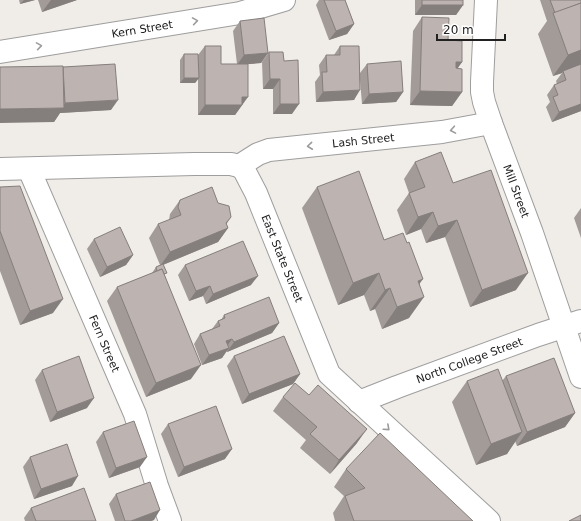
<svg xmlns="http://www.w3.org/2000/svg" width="581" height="521" font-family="'DejaVu Sans',sans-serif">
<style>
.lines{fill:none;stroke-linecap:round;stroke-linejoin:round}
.minor-casing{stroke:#9e9e9e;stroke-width:24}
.minor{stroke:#fff;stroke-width:22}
.wall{fill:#a39b98}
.shaded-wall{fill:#847e7c}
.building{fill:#bdb4b1;stroke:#847e7c}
.oneway{stroke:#9b9b9b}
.labels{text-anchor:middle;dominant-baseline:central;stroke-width:4;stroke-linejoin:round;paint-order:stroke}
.street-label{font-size:11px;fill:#212121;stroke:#fff}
</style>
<rect width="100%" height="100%" fill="#f0ece8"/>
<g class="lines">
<defs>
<g id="minor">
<path id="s1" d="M486,0l-4,82v10l2,10 7,21 41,110 49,144"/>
<path id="s2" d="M0,52l240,-39 44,-13"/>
<path id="s3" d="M239,166l19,-12 11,-4 173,-18 49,-9"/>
<path id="s4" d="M0,169l194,-5h37l8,2 5,4 12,23 73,181 160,147"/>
<path id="s5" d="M29,169l106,245 22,72 13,35"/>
<path id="s6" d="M359,402l38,-15 141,-52 43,-14"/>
</g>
</defs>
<use href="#minor" class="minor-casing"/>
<use href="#minor" class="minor"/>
</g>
<g class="wall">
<polygon points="19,0 35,0 20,4"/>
<polygon points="38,0 77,0 42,12"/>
<polygon points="319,0 345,0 354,24 347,34 329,40 316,5"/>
<polygon points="415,0 463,0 463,5 456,15 415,15"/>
<polygon points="540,0 581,0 581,111 552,122 546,107 550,102 547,95 554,85 557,84 556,81 562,73 553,76 538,34 547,21"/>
<polygon points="422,17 448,40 462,62 457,69 462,92 452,106 410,105 413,31"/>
<polygon points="240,21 268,53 261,63 248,64 242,105 235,115 198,115 198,79 195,83 180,83 180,60 184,54 198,55 205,46 221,64 237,64 233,31"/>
<polygon points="340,46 360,73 367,64 403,92 396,102 362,104 360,80 354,100 316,102 315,82 320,75 319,65 326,55 334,55"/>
<polygon points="269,52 284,61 292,114 273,114 273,89 263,89 262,62"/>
<polygon points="63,68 111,110 60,113 54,122"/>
<polygon points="415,162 453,183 516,290 470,307 445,237 426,243 421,229 406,235 397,210 409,193 404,179"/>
<polygon points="0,187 53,313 20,325 0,271"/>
<polygon points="317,187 384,240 420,284 409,318 382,329 375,309 370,311 364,295 338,305 302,208"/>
<polygon points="180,200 226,225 228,228 218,242 163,265 165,276 191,379 146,397 107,301 117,287 152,273 156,267 160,265 149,238 158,224 169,220 170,214"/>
<polygon points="581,208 581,238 574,218"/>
<polygon points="94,239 133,255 126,265 100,277 87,249"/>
<polygon points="185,265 251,285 206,304 203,296 189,301 178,275"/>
<polygon points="224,315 279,323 272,333 227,352 226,351 222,358 202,365 194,344 200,334 212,329 218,321 221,320"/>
<polygon points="234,356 300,374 293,384 242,404 227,366"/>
<polygon points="42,370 87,408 50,422 35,380"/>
<polygon points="506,376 575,413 565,427 517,446 515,441 507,454 476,465 452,402 467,381 502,381"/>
<polygon points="283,397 357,443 330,474 300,448 306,440 273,411"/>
<polygon points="168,424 225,459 178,477 161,434"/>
<polygon points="103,432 140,467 109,478 96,442"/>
<polygon points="30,457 72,486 34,499 23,467"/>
<polygon points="346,469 473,521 335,521 333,513 344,496 334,487"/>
<polygon points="116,494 154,520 151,521 115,521 109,504"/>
<polygon points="31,508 96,521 25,521 24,518"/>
</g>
<g class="shaded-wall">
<polygon points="24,0 35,0 20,4"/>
<polygon points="51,0 77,0 42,12"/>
<polygon points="422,5 463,5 456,15 415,15"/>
<polygon points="354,24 347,34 329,40 336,31"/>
<polygon points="581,50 581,66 563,71 562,73 553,76 568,55"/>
<polygon points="268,53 261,63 237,65 244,55"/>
<polygon points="456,62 462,62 452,76"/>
<polygon points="184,78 199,78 195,83 180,83"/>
<polygon points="270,79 280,79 273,89 263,89"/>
<polygon points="360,90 354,100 316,102 323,92"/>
<polygon points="420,91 462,92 452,106 410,105"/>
<polygon points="403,92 396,102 362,104 369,94"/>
<polygon points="242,97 248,97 235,115 198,115 205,105"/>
<polygon points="118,100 111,110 60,113 54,122 0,123 0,109 62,108 65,103"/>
<polygon points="280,104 299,104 292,114 273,114"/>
<polygon points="581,104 581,111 552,122 559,112"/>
<polygon points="433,212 421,229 406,235 418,217"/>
<polygon points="231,217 222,231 228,228 218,242 160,266 170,252 226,223"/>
<polygon points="457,220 445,237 426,243 438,226"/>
<polygon points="133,255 126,265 100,277 107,267"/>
<polygon points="379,273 364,295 338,305 353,283"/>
<polygon points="528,273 516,290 470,307 482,290"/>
<polygon points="258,276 251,285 206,304 213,294"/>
<polygon points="423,279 408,300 418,281"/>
<polygon points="210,286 203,296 189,301 196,291"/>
<polygon points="390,288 375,309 370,311 385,290"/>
<polygon points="424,297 409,318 382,329 397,307"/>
<polygon points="63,299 53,313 20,325 30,311"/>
<polygon points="279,323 272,333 227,352 234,342"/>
<polygon points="232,339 225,349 226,341"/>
<polygon points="229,348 222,358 202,365 209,355"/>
<polygon points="201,365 191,379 146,397 156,383"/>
<polygon points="300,374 293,384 242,404 249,394"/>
<polygon points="94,398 87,408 50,422 57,412"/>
<polygon points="575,413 565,427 517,446 527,432"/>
<polygon points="367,429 357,443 330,474 339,460"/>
<polygon points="522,432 507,454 476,465 491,444"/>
<polygon points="232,449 225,459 178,477 184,467"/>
<polygon points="147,457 140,467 109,478 116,468"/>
<polygon points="78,476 72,486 34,499 41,489"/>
<polygon points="160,510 154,520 151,521 131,521"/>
</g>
<g class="building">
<polygon points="324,0 345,0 354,24 336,31"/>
<rect x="422" y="0" width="41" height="5"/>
<polygon points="550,0 581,0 581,3 555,13"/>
<polygon points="581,3 581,50 568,55 553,13"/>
<polygon points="422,17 449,18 448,40 462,41 462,62 456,62 456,68 462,69 462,92 420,91"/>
<polygon points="264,18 268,53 244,55 240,21"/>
<polygon points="205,46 221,46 221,64 248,64 248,97 242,97 242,105 205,105"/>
<polygon points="340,46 359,46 360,90 323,92 322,72 327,72 326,55 340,55"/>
<polygon points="269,52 283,52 284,61 298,60 299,104 280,104 280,79 270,79"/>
<polygon points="184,54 198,54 199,78 184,78"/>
<polygon points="401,61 403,92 369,94 367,64"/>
<polygon points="115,64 118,100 65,103 63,67"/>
<polygon points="581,64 581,104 559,112 553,97 558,95 554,85 566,80 563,71"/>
<polygon points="63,66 64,108 0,109 0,67"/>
<polygon points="441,152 453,183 491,170 528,273 482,290 457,220 438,226 433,212 418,217 409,193 425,187 415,162"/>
<polygon points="359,171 384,240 403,233 407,243 409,242 423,279 418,281 424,297 397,307 390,288 385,290 379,273 353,283 317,187"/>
<polygon points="20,186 63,299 30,311 0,231 0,187"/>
<polygon points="212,187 218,203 229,206 231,217 226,223 228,228 170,252 158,224 181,215 178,207 180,200"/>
<polygon points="120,227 133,255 107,267 94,239"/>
<polygon points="243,241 258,276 213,294 210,286 196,291 185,265"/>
<polygon points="163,264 167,273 164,274 162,269 157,271 156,267"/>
<polygon points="162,269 201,365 156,383 117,287"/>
<polygon points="269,297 279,323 234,342 232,339 226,341 229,348 209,355 200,334 220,326 218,321 225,318 224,315"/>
<polygon points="284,336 300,374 249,394 234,356"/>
<polygon points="79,356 94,398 57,412 42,370"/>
<polygon points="554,358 575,413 527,432 506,376"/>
<polygon points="498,369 522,432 491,444 467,381"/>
<polygon points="295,383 309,395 318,385 367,429 339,460 310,434 317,427 283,397"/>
<polygon points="216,406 232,449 184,467 168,424"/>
<polygon points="134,421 147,457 116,468 103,432"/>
<polygon points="380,433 473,521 354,521 345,496 365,488 346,469"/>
<polygon points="67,444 78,476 41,489 30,457"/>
<polygon points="150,482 160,510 131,521 125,521 116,494"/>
<polygon points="84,488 96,521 36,521 31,508"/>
<polygon points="581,515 581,521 569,521"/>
</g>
<defs><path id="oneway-chevron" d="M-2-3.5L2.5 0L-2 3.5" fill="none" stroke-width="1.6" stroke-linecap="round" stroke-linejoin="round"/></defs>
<g class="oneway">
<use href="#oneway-chevron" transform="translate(195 21) rotate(-9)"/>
<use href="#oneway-chevron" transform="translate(39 46) rotate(-9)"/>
<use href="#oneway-chevron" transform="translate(453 130) rotate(170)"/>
<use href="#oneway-chevron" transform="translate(310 146) rotate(174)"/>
<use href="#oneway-chevron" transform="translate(387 428) rotate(42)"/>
</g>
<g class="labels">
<g class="street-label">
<text stroke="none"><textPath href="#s2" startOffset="144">Kern Street</textPath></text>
<text stroke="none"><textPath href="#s3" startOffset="129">Lash Street</textPath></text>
<text stroke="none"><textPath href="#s1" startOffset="197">Mill Street</textPath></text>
<text stroke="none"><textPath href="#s4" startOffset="342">East State Street</textPath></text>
<text stroke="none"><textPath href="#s5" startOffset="190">Fern Street</textPath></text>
<text stroke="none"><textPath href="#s6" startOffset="118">North College Street</textPath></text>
</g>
</g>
<path d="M437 34v6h68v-6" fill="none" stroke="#212121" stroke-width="2"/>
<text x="443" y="34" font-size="12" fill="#212121" stroke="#ffffff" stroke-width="3" paint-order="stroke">20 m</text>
</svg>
